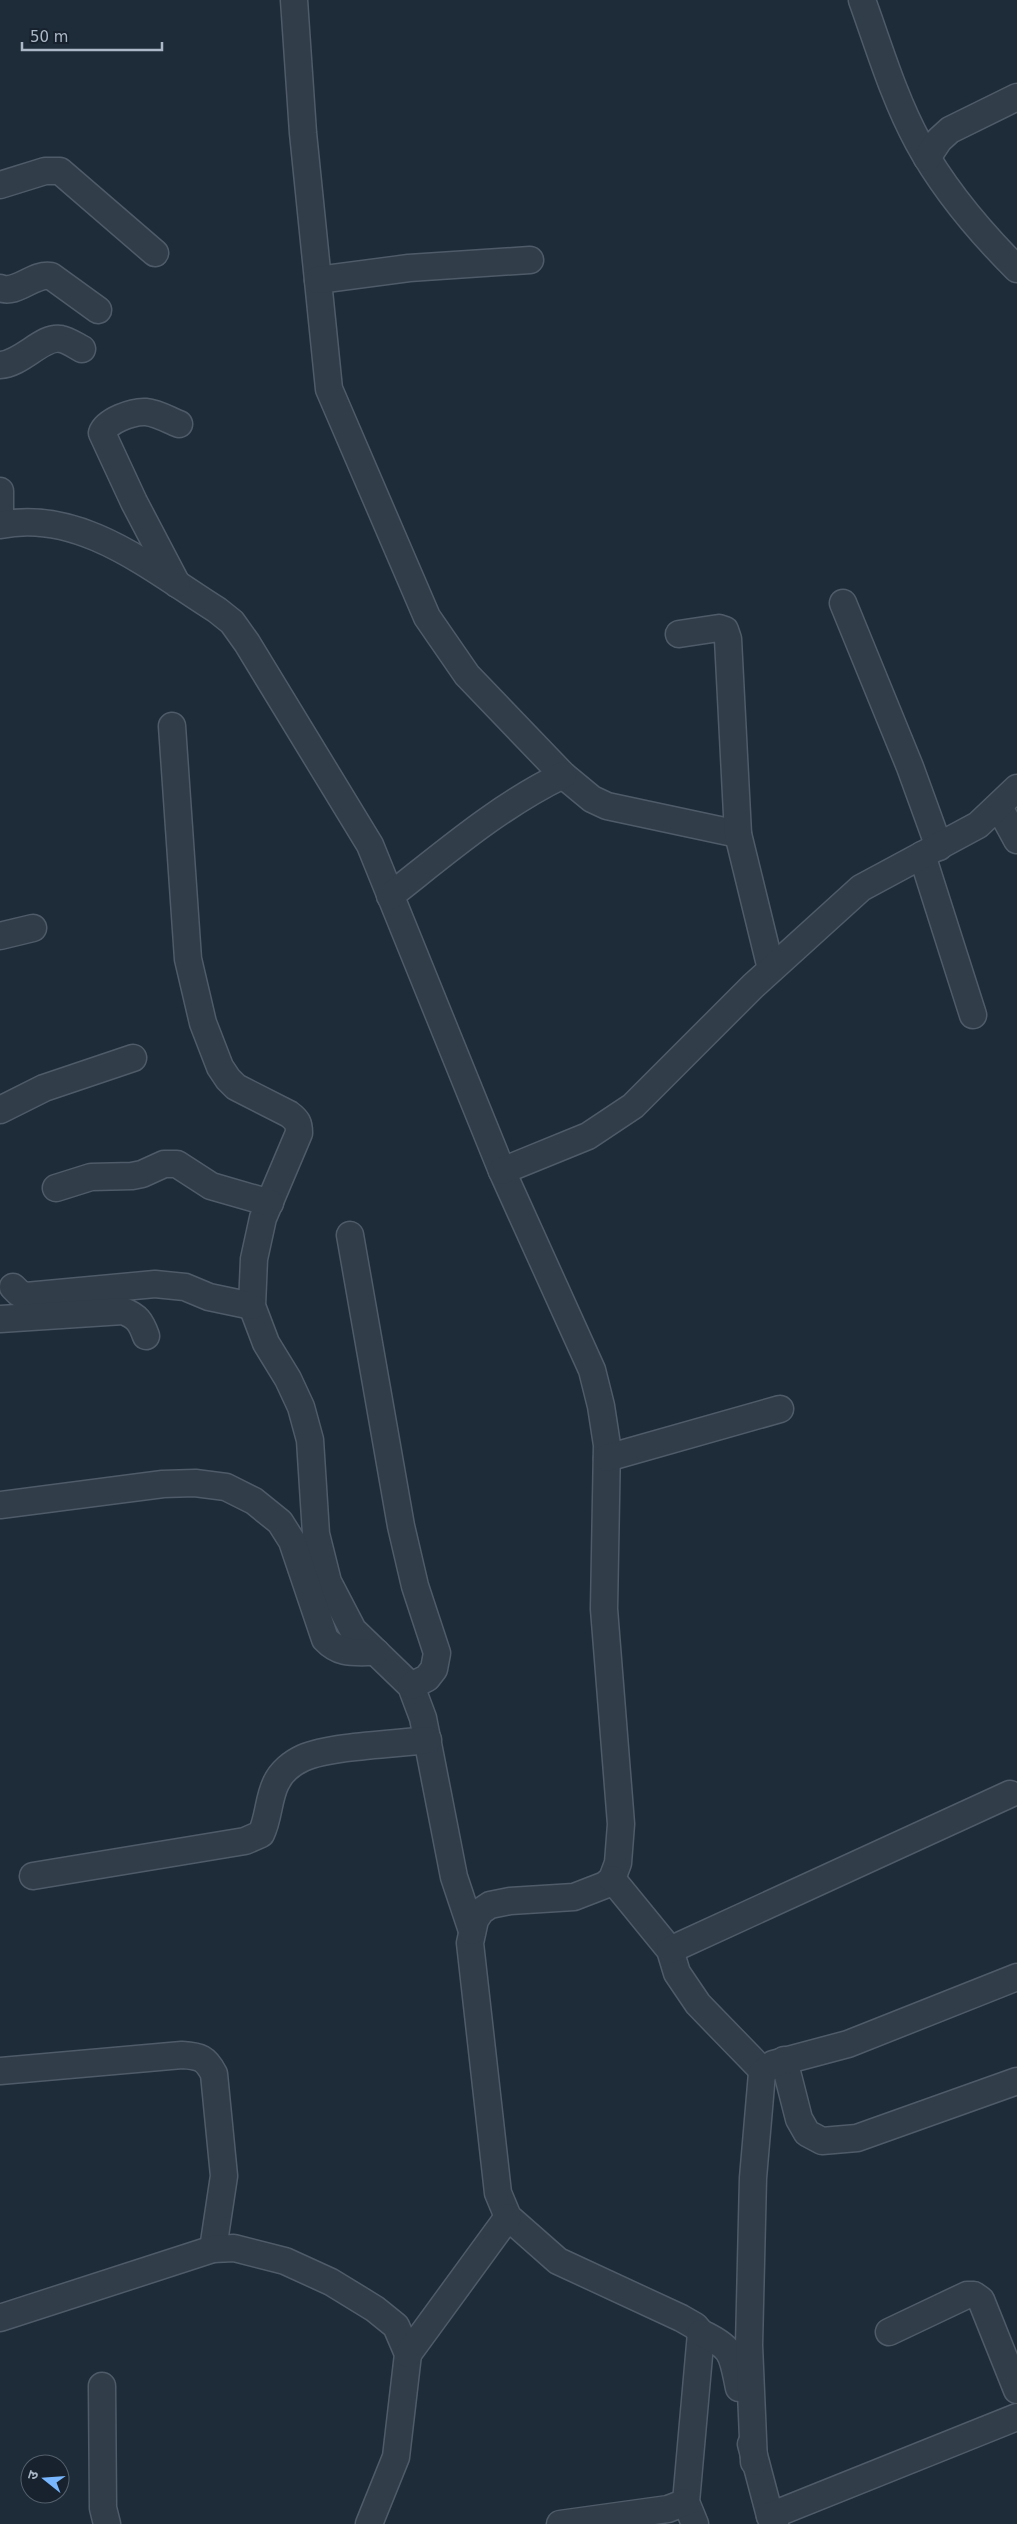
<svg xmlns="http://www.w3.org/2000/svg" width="1017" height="2524" font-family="'DejaVu Sans','Noto Sans Devanagari',sans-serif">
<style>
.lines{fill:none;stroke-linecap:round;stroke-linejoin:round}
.minor-casing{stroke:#4f5b68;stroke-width:29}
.minor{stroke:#323d4a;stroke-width:26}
</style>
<rect width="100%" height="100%" fill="#1e2c39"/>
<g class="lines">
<defs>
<g id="minor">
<polyline points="294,0 303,133 329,389 427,617 467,675 563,775 592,799 607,806 738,834"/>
<path d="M862,0c17,47 32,98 56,142 26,48 61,89 99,127"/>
<polyline points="927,158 939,140 950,130 1017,97"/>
<polyline points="0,185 45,171 60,171 155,253"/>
<polyline points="318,280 409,268 530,260"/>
<path d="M0,288c17,7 33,-15 51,-12l47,34"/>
<path d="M0,365c22,-1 43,-30 61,-26 7,1 15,7 21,10"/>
<polyline points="0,491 0,524"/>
<path d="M0,525c81,-17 153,45 217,85l15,12 15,21 123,202 132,326 90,199 9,36 6,39 -3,164 17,215 -3,39 -6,16 -7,6 -31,12 -64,4 -20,4 -9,6 -6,9 -5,23 28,250 10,24 50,44 123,57 14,8 6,7 -15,169 9,22"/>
<path d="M177,584l-43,-82 -32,-69c4,-12 31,-22 44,-21 11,1 23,8 33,12"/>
<polyline points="843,603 910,767 939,847"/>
<polyline points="679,634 719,628 725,630 728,639 738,834 771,969"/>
<path d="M172,726l16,233 15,64 17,44 8,12 8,8 53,27c8,6 10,9 10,19l-36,85 -9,41 -2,47 14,37 22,36 13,28 9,33 6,94 12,48 25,48 58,56 12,32 31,159 18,54"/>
<polyline points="999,807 1017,840"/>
<polyline points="922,855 973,1015"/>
<path d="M390,896c56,-44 109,-90 173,-121"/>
<polyline points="0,936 33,928"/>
<polyline points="0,1110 44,1088 133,1058"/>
<polyline points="502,1171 588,1136 633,1106 753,986 861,888 978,825 1017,788"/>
<polyline points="56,1188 91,1177 132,1176 142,1174 164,1164 177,1164 211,1186 270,1203"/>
<polyline points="350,1235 401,1526 415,1586 437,1653 434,1669 427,1678 411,1686"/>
<polyline points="13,1287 19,1293 26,1296 155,1284 185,1287 209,1297 252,1306"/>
<path d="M0,1319l123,-8c14,5 18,11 23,25"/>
<polyline points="607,1458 780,1409"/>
<path d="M0,1505l163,-21 32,-1 31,4 28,14 26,21 12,19 33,98c15,16 29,13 51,13"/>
<path d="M33,1876l212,-35 16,-7c8,-16 7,-35 15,-51 5,-11 16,-20 27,-25 28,-12 92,-14 125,-18"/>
<polyline points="612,1879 670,1950 677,1973 698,2004 763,2071"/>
<polyline points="670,1950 1010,1794"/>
<polyline points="784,2060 799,2119 807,2133 822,2141 857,2138 1017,2081"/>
<path d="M0,2071l182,-16c18,1 24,3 32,19l10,102 -11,73"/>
<polyline points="0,2318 213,2249 234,2248 285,2261 331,2282 375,2309 396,2326 408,2354 396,2457 369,2524"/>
<polyline points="889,2332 967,2295 974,2295 981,2300 1017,2390"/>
<path d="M701,2333c33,15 31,22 38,55"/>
<polyline points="408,2354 508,2217"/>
<polyline points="102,2386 103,2508 107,2524"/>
<polyline points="751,2444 770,2516 775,2524"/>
<polyline points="754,2462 749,2345 753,2178 762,2073 773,2064 848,2044 1017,1977"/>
<polyline points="770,2516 1017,2417"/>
<polyline points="560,2524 668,2509 686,2502"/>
</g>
</defs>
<use href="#minor" class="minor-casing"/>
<use href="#minor" class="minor"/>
</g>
<g transform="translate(45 2479) rotate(287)"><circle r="24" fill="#17222e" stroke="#535e6b"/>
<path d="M0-4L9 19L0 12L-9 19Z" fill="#78b7ff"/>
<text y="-8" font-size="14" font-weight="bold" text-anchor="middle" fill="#acb8c7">उ</text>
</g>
<path d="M22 42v8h140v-8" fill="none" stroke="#acb8c7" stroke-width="2.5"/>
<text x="30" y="42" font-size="15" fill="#acb8c7" stroke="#17222e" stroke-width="4" paint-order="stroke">50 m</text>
</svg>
